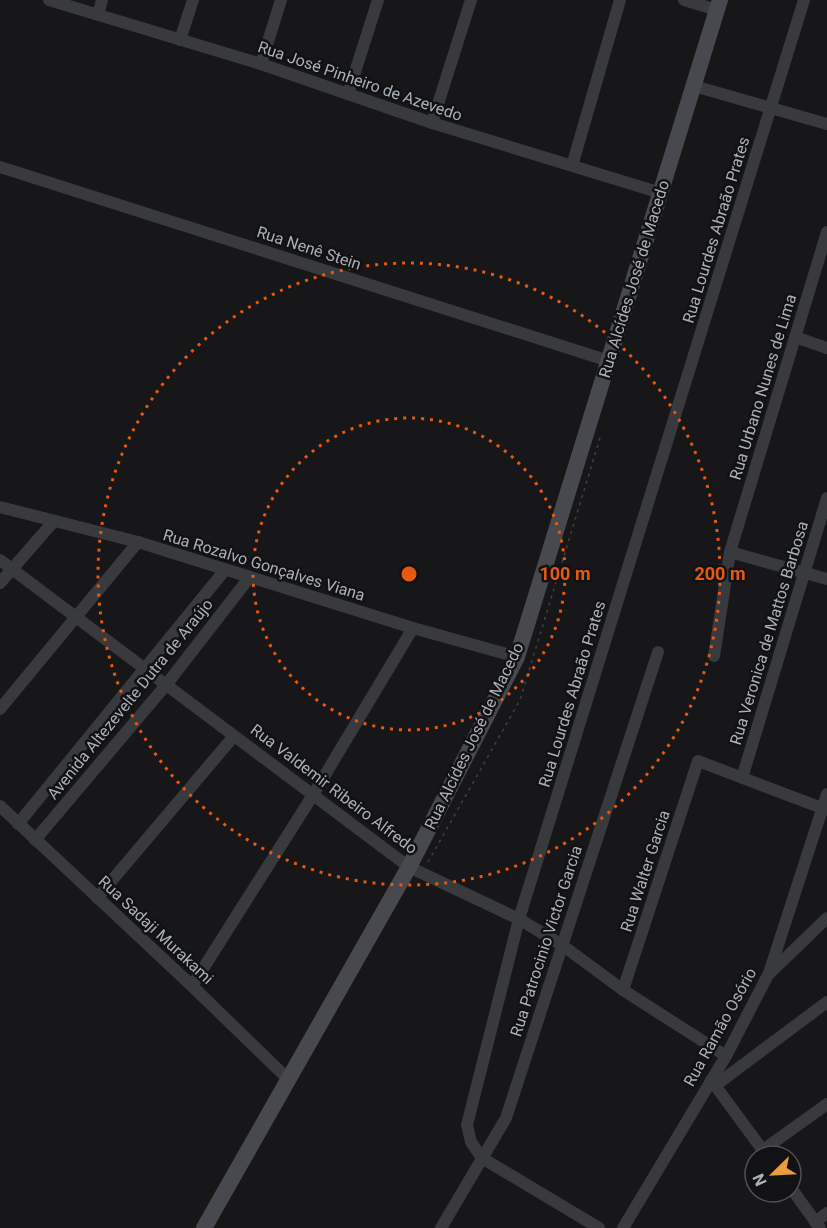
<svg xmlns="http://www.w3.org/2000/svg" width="827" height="1228" font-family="Roboto,sans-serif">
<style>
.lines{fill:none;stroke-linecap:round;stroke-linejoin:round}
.path{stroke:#3e4145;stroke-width:1.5;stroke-dasharray:3 4.5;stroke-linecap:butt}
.street{stroke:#383a3e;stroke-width:12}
.secondary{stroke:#47494e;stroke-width:16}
.ring{fill:none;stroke:#e8590c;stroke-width:3;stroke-dasharray:3 6}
.labels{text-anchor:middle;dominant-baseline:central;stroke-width:5;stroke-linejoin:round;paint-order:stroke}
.street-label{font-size:16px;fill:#aab0b8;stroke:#121214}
.centre{fill:#e8590c;stroke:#121214;stroke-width:3}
.ring-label{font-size:18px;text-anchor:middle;font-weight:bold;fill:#e8590c;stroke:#121214;stroke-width:5;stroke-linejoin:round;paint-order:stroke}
</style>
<rect width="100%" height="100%" fill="#171719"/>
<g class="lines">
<polyline class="path" points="428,862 520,700 600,438"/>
<g class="street">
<polyline points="49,0 261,64 432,123 661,193"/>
<polyline points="684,0 717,10"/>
<polyline points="98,15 102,0"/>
<polyline points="180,40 193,0"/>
<polyline points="261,64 281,0"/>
<polyline points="694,86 827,124"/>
<polyline points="348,94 378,0"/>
<polyline points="432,123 471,0"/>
<polyline points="572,166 620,0"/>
<polyline points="0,167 609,361"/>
<polyline points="795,337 827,348"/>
<polyline points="0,507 138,542 413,628 517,657"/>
<polyline points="730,552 827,579"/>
<polyline points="0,560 409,867 519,919 562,945 623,990 726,1056"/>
<polyline points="0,583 54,521"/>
<polyline points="714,656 730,552 827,232"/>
<polyline points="0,709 138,542"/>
<polyline points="742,778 827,498"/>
<polyline points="0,806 192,986 289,1080"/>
<polyline points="18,824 225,570"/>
<polyline points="35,840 166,685 249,578"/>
<polyline points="97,898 234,736"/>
<polyline points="770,973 827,918"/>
<polyline points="192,986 313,795 413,628"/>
<polyline points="623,990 698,761 827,810"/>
<polyline points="711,1080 767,1156"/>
<polyline points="716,1085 827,1002"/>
<polyline points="763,1150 827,1104"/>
<polyline points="791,1188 820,1228"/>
<polyline points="815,1222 827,1213"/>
<polyline points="441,1228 506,1118 658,652"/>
<polyline points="599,1228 482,1158 471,1142 467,1125 519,919 804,0"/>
<polyline points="623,1228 726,1056 769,973 827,794"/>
</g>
<polyline class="secondary" points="204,1228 409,867 517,657 720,0"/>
</g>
<g class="ring">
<circle cx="409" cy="574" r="156"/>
<circle cx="409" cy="574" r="311"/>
</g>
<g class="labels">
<g class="street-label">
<text transform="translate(360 81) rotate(19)">Rua José Pinheiro de Azevedo</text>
<text transform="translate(716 230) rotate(-73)">Rua Lourdes Abraão Prates</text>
<text transform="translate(309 248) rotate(18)">Rua Nenê Stein</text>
<text transform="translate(634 279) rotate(-73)">Rua Alcídes José de Macedo</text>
<text transform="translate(763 387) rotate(-73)">Rua Urbano Nunes de Lima</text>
<text transform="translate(264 565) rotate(17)">Rua Rozalvo Gonçalves Viana</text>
<text transform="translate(769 633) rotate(-73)">Rua Veronica de Mattos Barbosa</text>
<text transform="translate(572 694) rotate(-73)">Rua Lourdes Abraão Prates</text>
<text transform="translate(130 699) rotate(-51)">Avenida Altezevelte Dutra de Araújo</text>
<text transform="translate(474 736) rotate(-64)">Rua Alcídes José de Macedo</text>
<text transform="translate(334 789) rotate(37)">Rua Valdemir Ribeiro Alfredo</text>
<text transform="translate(645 871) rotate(-72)">Rua Walter Garcia</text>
<text transform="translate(156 930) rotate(43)">Rua Sadaji Murakami</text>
<text transform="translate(546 941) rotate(-72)">Rua Patrocinio Victor Garcia</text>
<text transform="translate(720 1027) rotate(-61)">Rua Ramão Osório</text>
</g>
</g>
<circle cx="409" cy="574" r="9" class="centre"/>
<g class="ring-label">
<text x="565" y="580">100 m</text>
<text x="720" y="580">200 m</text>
</g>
<g transform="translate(773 1174) rotate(246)"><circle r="28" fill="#121214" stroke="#4f5156" stroke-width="1.5"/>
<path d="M0-4.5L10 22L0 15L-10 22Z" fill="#e99c40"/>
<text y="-9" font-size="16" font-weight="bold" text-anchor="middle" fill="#aab0b8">N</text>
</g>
</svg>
